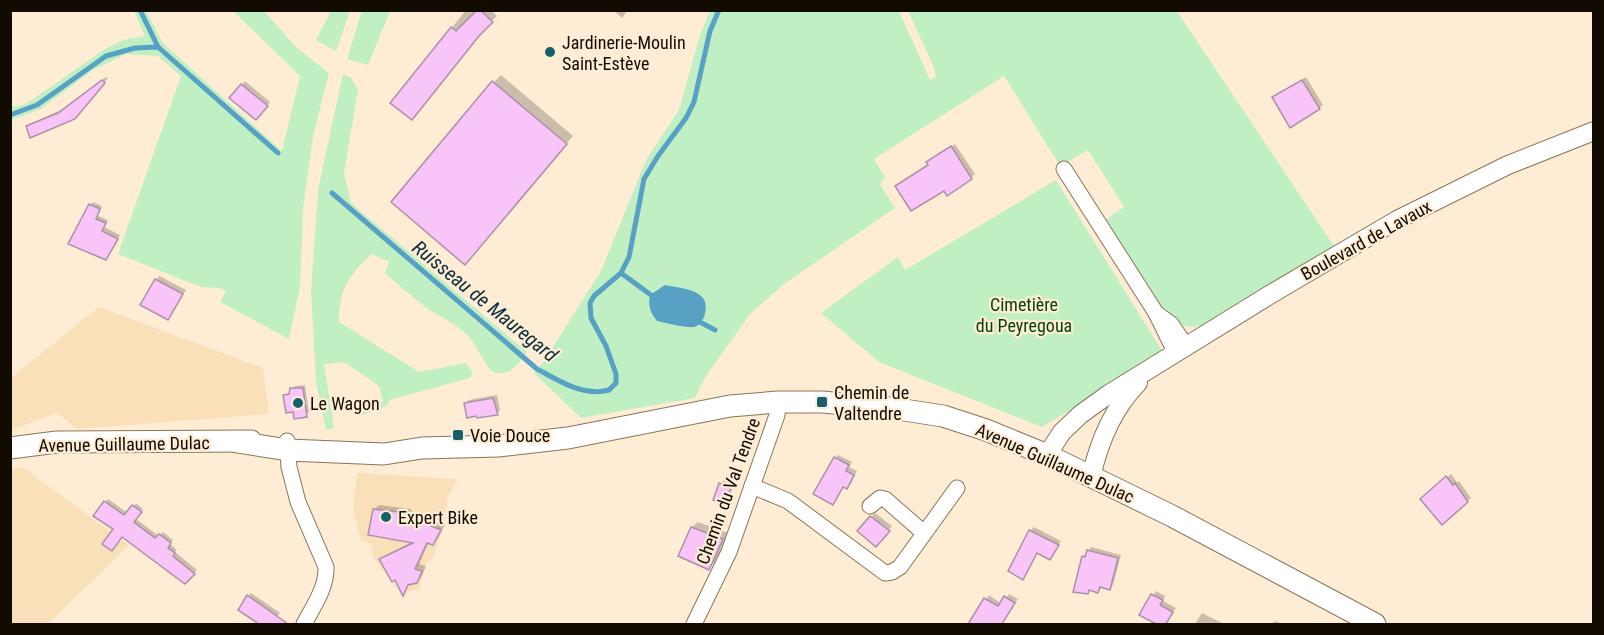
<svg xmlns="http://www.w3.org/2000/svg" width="1604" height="635" font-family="'Roboto Condensed',sans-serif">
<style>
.built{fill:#f9e0b9}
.green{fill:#c1efc4}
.water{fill:#56a1c4}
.shadow{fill:#0003}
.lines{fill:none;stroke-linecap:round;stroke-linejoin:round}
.stream{stroke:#56a1c4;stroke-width:5}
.building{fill:#f9c4f8;stroke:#aa90a9;stroke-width:1.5}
.minor-casing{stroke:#897659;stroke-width:17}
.tertiary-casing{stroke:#897659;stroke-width:20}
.secondary-casing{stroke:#897659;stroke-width:23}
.minor{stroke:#fff;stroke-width:15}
.tertiary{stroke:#fff;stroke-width:18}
.secondary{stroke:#fff;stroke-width:21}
.poi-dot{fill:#16606e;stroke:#feedd4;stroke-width:2}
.labels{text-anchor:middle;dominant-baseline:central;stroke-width:4.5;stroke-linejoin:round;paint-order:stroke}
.poi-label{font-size:18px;fill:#120b02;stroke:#feedd4;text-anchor:start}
.street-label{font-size:18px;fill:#120b02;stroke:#feedd4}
.park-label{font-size:18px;fill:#003f10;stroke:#feedd4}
.water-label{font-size:20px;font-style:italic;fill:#0a2e3d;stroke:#feedd4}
</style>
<rect width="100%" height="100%" fill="#feedd4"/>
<g class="built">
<polygon points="99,307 263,368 269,414 77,429 57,413 11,430 11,378"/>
<polygon points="22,467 129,545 48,624 11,624 10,469"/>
<polygon points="357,473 458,479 448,496 443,528 432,560 426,562 419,590 409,591 404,598 373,557 371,544 361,540 353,509"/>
</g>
<g class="green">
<polygon points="134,11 146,11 163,43 282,151 300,76 233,11 264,11 297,48 329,73 313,136 303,209 300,287 289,339 220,302 226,291 220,288 201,287 118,254 181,76 158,56 126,54 93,70 41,109 11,120 11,107 26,104 105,49 123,40 145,36"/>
<polygon points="331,11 350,11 336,51 316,40"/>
<polygon points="362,11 390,11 368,65 347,59"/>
<path d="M710,11h189l31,69 6,-3 -3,-12 -25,-54h269l159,238 -133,76c-14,4 -22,1 -35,-7l-63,-98 19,-13 -36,-57 -28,16 -56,-90 -130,83 11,18 -5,7 15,24 -111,76 -34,30 -46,65 -9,19 -114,20 -47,-45 10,-12 57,-90 45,-111 33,-50 21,-75z"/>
<path d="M343,74l8,4 7,12 -14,83 7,30 176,149c-7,10 -18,26 -33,20 -9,-4 -17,-28 -27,-37 -12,-12 -29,-19 -43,-29 -13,-10 -26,-22 -39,-33l4,-11 -17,-8c-23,21 -33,35 -33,68l80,50 47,-9 7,10 -3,5 -81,22 -2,6 -24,9 -2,-4 22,-10 -4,-15 -35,-24 -20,2 10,64 -8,2 -10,-48 -5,-91 7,-101z"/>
<polygon points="1056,180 1164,354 1042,427 879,362 821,313 898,257 905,270"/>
</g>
<path class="water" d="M665,285c18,4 49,4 39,32 -2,4 -5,9 -10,10 -8,1 -28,-4 -37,-6 -7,-9 -9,-15 -7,-26z"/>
<g class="shadow">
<polygon points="466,10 491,10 497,16 484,28 392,103"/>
<polygon points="613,10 628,10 622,18"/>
<polygon points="501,75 573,136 472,255 494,82"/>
<polygon points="106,77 108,78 79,113 28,126 32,123 63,109"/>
<polygon points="1306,77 1323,105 1319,108 1274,97"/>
<polygon points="245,81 270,102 260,115 242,85"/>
<polygon points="955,144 975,174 971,178 945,189 930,165 932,158"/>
<polygon points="93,202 102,206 98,216 108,220 104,227 120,235 109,255 90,205"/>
<polygon points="159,276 186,290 171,314 142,304"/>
<polygon points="305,385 309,412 306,415 294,410 284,396 291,392 295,386"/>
<polygon points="497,395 500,410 497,413 465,403 469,400"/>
<polygon points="838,455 852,462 849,467 857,471 851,484 847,487 844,485 833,504 835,458"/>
<polygon points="1451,474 1457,482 1459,481 1471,498 1467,501 1422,499"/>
<polygon points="724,480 734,484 728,500 725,504 721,484"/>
<polygon points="108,499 128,513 136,503 143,509 136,519 159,536 163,532 173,540 170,544 177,550 175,552 197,570 185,582 95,515"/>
<polygon points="379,505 411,509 411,511 445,525 438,538 433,543 429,542 419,564 426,566 422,576 417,582 381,560 386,555 414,541 374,510"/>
<polygon points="875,513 892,526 880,541 860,531"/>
<polygon points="698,522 728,533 715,562 709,568 692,527"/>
<polygon points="1034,527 1061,541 1050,558 1038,552 1023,578 1030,531"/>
<polygon points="1091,547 1121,555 1113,585 1110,588 1102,586 1098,591 1091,589 1087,593 1083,559"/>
<polygon points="1156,591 1165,596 1163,601 1176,608 1165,624 1160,624 1141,615"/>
<polygon points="251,593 280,613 272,624 262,624 240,609"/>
<polygon points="1009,594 1018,599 1000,624 994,622 992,624 970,624 989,595 1002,604"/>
<polygon points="1202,613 1224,624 1195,624"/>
<polygon points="1275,621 1283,624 1272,624"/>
</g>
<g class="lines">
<g class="stream">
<polyline points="140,10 158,47"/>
<polyline points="10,115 37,105 106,56 135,48 158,47 278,153"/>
<path d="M332,193l205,176c23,12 46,28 72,21l7,-7v-9l-10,-28 -15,-28 -1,-15 4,-7 27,-23 8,-16 15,-78 14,-23 28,-38 8,-16 16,-71 9,-21"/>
<polyline points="621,273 655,298"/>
<polyline points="696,320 715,330"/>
</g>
</g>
<g class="building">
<polygon points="477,10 480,10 493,22 479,36 412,120 390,103 451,27 456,31"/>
<polygon points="102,80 105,83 75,119 30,138 26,126 58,113"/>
<polygon points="1302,80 1320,109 1290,128 1272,97"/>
<polygon points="492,81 567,144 465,265 391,202"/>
<polygon points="241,84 268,106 256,120 229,98"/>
<polygon points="951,146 972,179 947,196 944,191 911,211 895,186 928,165 926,162"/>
<polygon points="89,204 100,209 96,219 106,223 102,231 118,239 106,260 68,244"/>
<polygon points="155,279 183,294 168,320 140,305"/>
<polygon points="290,388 303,388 307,417 294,419 293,412 286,413 283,395 289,394"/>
<polygon points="493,398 498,415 477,418 476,416 467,418 464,403"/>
<polygon points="834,457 849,465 846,471 854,475 847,489 843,487 833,505 813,494"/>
<polygon points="1446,476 1453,485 1455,483 1468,502 1442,525 1420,499"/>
<polygon points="719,483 731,487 725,505 713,500"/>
<polygon points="104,501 124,515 132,505 142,512 134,522 155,538 159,534 171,543 168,548 175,553 173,556 195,574 185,584 122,537 112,551 102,544 113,529 93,516"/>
<polygon points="373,509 407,513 407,516 441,530 433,545 427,543 415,569 422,571 417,583 408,585 403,596 395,580 392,582 379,559 413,543 368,535"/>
<polygon points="870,516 890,531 876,547 857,531"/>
<polygon points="691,527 723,539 709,570 678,556"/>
<polygon points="1029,530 1059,545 1050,560 1037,553 1023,580 1008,571"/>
<polygon points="1087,550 1118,558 1110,590 1100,587 1098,593 1089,590 1088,594 1073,592 1082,556 1085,557"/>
<polygon points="1151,594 1163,600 1160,605 1173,612 1166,624 1156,624 1139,615"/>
<polygon points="247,595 288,624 259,624 238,610"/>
<polygon points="1004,596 1015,603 1002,624 968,624 984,598 998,606"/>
</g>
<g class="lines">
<defs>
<g id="minor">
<polyline points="1064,169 1156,313"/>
<polyline points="1176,354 1156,313 1171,324 1187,347"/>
<path d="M287,441l2,26 9,35 28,65c1,20 -13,40 -22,57"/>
<polyline points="752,486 788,501 885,573 892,572 900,567 957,488"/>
<polyline points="870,506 880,498 885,499 924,533"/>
<polyline points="694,624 729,552 777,415 778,402"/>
</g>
<g id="tertiary">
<polyline points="1047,455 1062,432 1081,414 1109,394 1271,294 1397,220 1508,165 1594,131"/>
<path d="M1091,477c8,-35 21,-68 47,-94"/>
</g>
<g id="secondary">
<polyline points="237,442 288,450 384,454 422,448 498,446 568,438 730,406 778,402 822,402 891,408 943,416 986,430 1047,455 1172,516 1375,624"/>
<polyline points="10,448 57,442 251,441"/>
</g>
</defs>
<use href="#minor" class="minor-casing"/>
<use href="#tertiary" class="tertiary-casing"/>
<use href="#secondary" class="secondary-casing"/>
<use href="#minor" class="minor"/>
<use href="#tertiary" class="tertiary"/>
<use href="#secondary" class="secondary"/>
</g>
<g class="poi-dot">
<circle cx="550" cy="52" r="6"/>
<rect x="816" y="396" width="12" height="12" rx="3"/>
<circle cx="298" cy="403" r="6"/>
<rect x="452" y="429" width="12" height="12" rx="3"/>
<circle cx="386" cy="517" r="6"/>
</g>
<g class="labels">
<g class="poi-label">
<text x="562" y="42">Jardinerie-Moulin<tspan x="562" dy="21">Saint-Estève</tspan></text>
<text x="834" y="392">Chemin de<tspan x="834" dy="21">Valtendre</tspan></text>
<text x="310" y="403">Le Wagon</text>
<text x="470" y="435">Voie Douce</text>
<text x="398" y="517">Expert Bike</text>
</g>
<g class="street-label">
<text transform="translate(1366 240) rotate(-29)">Boulevard de Lavaux</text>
<text transform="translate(124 444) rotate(-1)">Avenue Guillaume Dulac</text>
<text transform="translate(1055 463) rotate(24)">Avenue Guillaume Dulac</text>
<text transform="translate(728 491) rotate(-70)">Chemin du Val Tendre</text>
</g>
<g class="park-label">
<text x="1024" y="304">Cimetière<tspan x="1024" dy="21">du Peyregoua</tspan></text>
</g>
<g class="water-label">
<text transform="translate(485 301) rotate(39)">Ruisseau de Mauregard</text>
</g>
</g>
<rect width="1604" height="635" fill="none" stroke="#120b02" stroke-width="24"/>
</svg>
